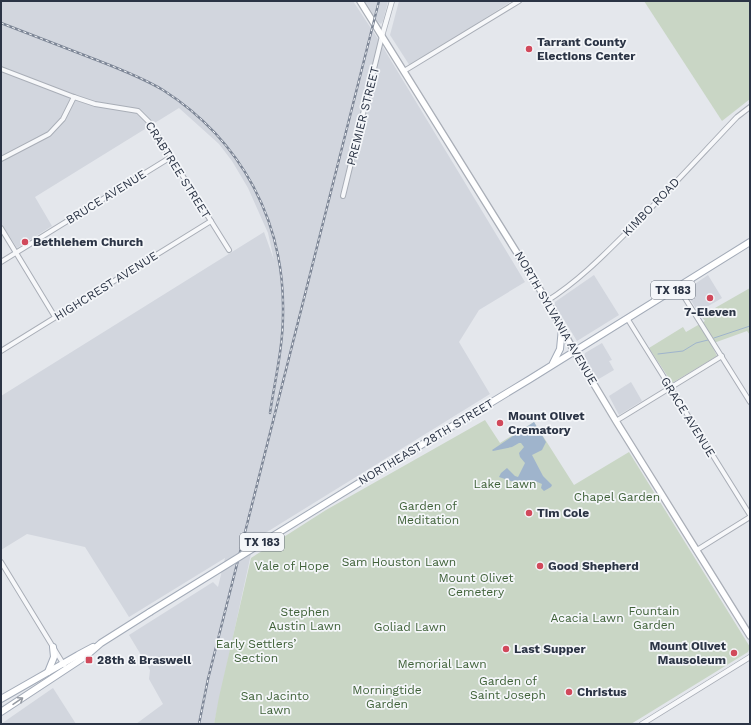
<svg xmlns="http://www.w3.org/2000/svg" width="751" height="725" font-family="'Work Sans',sans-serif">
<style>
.built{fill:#d2d6de}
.green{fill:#c9d6c5}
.water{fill:#9fb4cc}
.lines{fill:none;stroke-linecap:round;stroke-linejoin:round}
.stream{stroke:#9fb4cc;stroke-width:1}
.minor-casing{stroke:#a9aeb7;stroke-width:6}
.tertiary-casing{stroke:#a9aeb7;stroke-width:6}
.secondary-casing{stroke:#a9aeb7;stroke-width:8}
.primary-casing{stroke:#a3abb8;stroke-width:8}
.minor{stroke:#f7f8fa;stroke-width:4}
.tertiary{stroke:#f7f8fa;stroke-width:4.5}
.secondary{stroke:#fff;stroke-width:5.5}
.primary{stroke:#fff;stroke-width:6}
.rail-casing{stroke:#7d8696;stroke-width:2.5}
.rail{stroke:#f4f6f9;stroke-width:1;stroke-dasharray:3;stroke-linecap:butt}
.primary-bridge-casing{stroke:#a3abb8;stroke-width:8;stroke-linecap:butt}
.primary-bridge{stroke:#fff;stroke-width:6}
.oneway{stroke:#959aa2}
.poi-dot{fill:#d1495b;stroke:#f4f6f9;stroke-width:1.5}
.labels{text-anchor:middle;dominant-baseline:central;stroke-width:3.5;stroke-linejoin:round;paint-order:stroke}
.shield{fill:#f4f6f9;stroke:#676e7b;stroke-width:1}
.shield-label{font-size:11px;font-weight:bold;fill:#2b3445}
.poi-label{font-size:12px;font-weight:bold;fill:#2b3445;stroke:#f4f6f9;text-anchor:start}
.street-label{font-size:12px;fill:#2b3445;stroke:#f4f6f9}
.park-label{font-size:12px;fill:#3f6138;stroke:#f4f6f9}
</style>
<rect width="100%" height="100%" fill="#e4e7ec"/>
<g class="built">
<polygon points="1,1 353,1 378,39 525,282 479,310 459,342 490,394 254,540 214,724 136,724 163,704 149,679 150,670 129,635 213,582 218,587 225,558 129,617 85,547 27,534 1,550 1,396 264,232 274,260 268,233 248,188 232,161 219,144 179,108 35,197 52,226 17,248 1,223"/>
<polygon points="365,1 388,1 383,21 381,24 378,22"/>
<polygon points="399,1 512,1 410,66 390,35"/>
<polygon points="594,275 619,315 577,341 555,305 555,302"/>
<polygon points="708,275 722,298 698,312 686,292 686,290"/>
<polygon points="602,343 612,360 609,361 614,370 597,380 584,358 585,353"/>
<polygon points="631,382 642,401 619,415 609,396"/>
<polygon points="53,688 76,724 1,724"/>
</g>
<g class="green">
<polygon points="644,1 750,1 750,99 722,121"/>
<polygon points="750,288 750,335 747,331 711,344 717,356 672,383 649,348 683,327 686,332 705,321 701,316"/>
<polygon points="485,420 500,443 534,422 574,485 629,452 750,647 748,652 631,724 214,724 219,697 251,558 326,510"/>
</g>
<polygon class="water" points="534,422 546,442 542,450 532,455 543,476 552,485 551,487 544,491 541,488 542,484 535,481 531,486 526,486 499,477 501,473 507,468 515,476 518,477 525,463 520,457 519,453 524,447 521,443 519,443 512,447 493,451 492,450"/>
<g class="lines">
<g class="stream">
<polyline points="714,338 750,326"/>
<polyline points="658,354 683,351 696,343 708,340"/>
</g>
<defs>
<g id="minor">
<polyline points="1,69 74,97 95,104 138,111 149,122 229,250"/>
<polyline points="404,71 519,1"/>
<polyline points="1,159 49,134 63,119 74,97"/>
<polyline points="343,196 382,36"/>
<polyline points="1,228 55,317"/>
<polyline points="1,262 171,157"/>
<polyline points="678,287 750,402"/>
<path d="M547,301c30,-19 54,-43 78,-67 39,-38 75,-78 112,-117l13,-10"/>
<polyline points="627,318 750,515"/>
<polyline points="1,351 211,221"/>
<polyline points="616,421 722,356"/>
<polyline points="697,550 750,517"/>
<polyline points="1,562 64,665"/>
</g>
<g id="tertiary">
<polyline points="382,36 392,1"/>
<polyline points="642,724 750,657"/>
</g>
<polyline id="secondary" points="360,1 547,301 574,351 616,421 750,636"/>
<g id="primary">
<polyline points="553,363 560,349 562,328"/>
<polyline points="375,473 530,379 750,242"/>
<polyline points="48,672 54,657 53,647"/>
<polyline points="1,699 78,655 93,647"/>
<polyline points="1,712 86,656 101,643 150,612"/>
</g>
</defs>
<use href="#minor" class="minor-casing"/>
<use href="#tertiary" class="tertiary-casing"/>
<use href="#secondary" class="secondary-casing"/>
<use href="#primary" class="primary-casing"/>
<use href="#minor" class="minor"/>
<use href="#tertiary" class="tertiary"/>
<use href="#secondary" class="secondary"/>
<use href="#primary" class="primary"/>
<defs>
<g id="rail">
<path d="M1,23c31,12 62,24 93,36 23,9 47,18 69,31 78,50 122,131 120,224 0,33 -8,66 -13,99"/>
<polyline points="199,724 208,679 379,1"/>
</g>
</defs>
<use href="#rail" class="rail-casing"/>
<use href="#rail" class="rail"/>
<defs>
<polyline id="primary-bridge" points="150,612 375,473"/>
</defs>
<use href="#primary-bridge" class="primary-bridge-casing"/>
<use href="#primary-bridge" class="primary-bridge"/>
</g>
<defs><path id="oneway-shaft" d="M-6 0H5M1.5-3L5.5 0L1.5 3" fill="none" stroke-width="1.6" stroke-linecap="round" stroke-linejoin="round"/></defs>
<use class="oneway" href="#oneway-shaft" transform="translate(18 701) rotate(-34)"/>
<g class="poi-dot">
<circle cx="529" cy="49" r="4"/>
<circle cx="25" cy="242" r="4"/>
<circle cx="710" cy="298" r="4"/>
<circle cx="500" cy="423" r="4"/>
<circle cx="529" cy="513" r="4"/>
<circle cx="540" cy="566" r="4"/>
<circle cx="506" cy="649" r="4"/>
<circle cx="734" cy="653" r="4"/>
<rect x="85" y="656" width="8" height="8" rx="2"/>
<circle cx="569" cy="692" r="4"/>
</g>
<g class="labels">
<g class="shield">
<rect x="651" y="281" width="44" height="18" rx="3"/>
<rect x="240" y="533" width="44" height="18" rx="3"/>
</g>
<g class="shield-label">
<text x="673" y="290">TX 183</text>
<text x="262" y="542">TX 183</text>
</g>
<g class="poi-label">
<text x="537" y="42">Tarrant County<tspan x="537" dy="14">Elections Center</tspan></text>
<text x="33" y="242">Bethlehem Church</text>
<text x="710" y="312" text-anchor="middle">7-Eleven</text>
<text x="508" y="416">Mount Olivet<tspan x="508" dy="14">Crematory</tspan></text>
<text x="537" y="513">Tim Cole</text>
<text x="548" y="566">Good Shepherd</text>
<text x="726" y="646" text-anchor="end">Mount Olivet<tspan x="726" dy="14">Mausoleum</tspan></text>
<text x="514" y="649">Last Supper</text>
<text x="97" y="660">28th &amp; Braswell</text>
<text x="577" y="692">Christus</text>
</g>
<g class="street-label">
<text transform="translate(363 116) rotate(-76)">PREMIER STREET</text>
<text transform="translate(178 170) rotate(58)">CRABTREE STREET</text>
<text transform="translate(106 197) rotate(-32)">BRUCE AVENUE</text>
<text transform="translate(651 207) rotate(-46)">KIMBO ROAD</text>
<text transform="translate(106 286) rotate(-32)">HIGHCREST AVENUE</text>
<text transform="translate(556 318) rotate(60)">NORTH SYLVANIA AVENUE</text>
<text transform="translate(688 417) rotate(58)">GRACE AVENUE</text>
<text transform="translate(426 442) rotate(-31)">NORTHEAST 28TH STREET</text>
</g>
<g class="park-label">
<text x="505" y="484">Lake Lawn</text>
<text x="617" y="497">Chapel Garden</text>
<text x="428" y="506">Garden of<tspan x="428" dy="14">Meditation</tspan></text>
<text x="399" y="562">Sam Houston Lawn</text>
<text x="292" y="566">Vale of Hope</text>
<text x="476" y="578">Mount Olivet<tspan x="476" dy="14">Cemetery</tspan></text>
<text x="654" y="611">Fountain<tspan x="654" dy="14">Garden</tspan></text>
<text x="305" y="612">Stephen<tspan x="305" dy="14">Austin Lawn</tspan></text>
<text x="587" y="618">Acacia Lawn</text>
<text x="410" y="627">Goliad Lawn</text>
<text x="256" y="644">Early Settlers’<tspan x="256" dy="14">Section</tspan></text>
<text x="442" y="664">Memorial Lawn</text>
<text x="508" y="681">Garden of<tspan x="508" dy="14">Saint Joseph</tspan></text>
<text x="387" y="690">Morningtide<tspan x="387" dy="14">Garden</tspan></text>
<text x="275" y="696">San Jacinto<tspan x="275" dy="14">Lawn</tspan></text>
</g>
</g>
<rect width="751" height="725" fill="none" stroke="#2b3445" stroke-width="4"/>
</svg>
